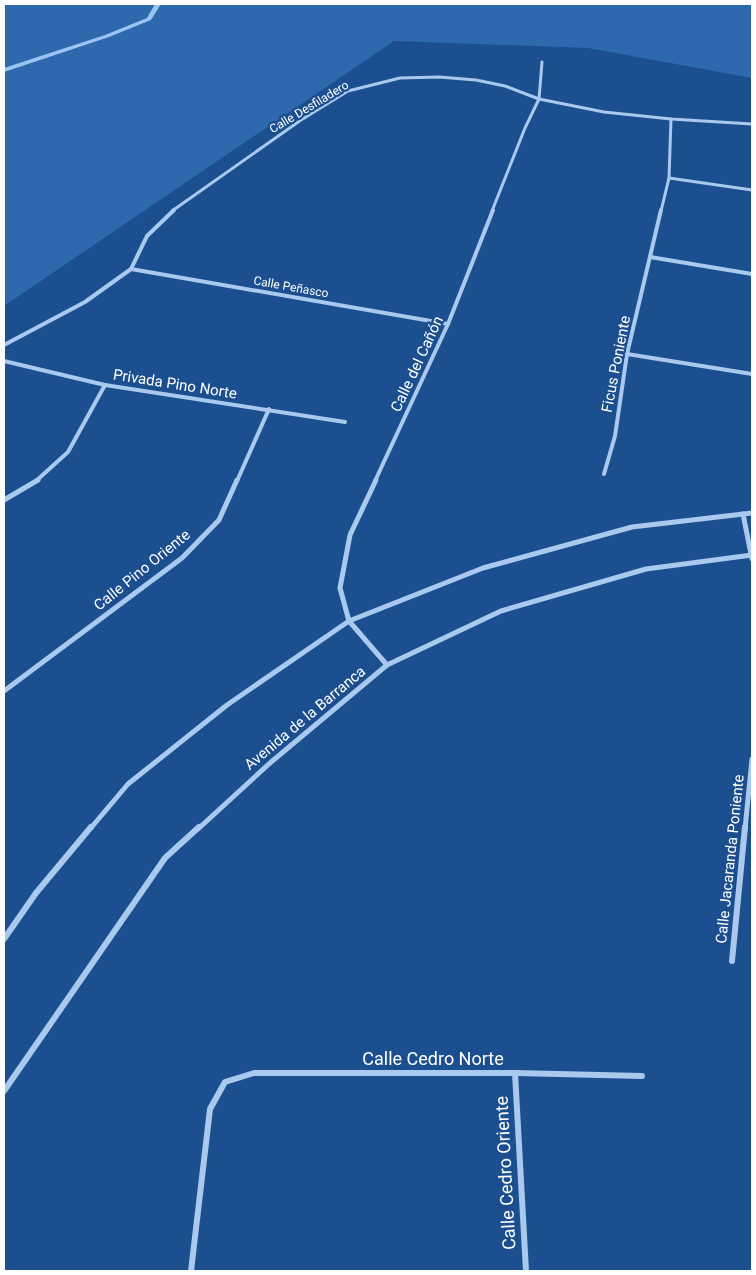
<svg xmlns="http://www.w3.org/2000/svg" width="756" height="1275" font-family="Roboto,sans-serif">
<style>
.green{fill:#2e69ad}
.lines{fill:none;stroke-linecap:round;stroke-linejoin:round}
.stream{fill:#9cc4f0;fill-rule:evenodd}
.minor-far3{stroke:#a9c9ee;stroke-width:3}
.minor-far2{stroke:#a9c9ee;stroke-width:4}
.minor-far1{stroke:#a9c9ee;stroke-width:5}
.minor{stroke:#a9c9ee;stroke-width:6}
.labels{text-anchor:middle;dominant-baseline:central;stroke-width:4.5;stroke-linejoin:round;paint-order:stroke}
.far-street-label{font-size:12px;fill:#fff;stroke:#1b4f8f}
.street-label{font-size:15px;fill:#fff;stroke:#1b4f8f}
.near-street-label{font-size:18px;fill:#fff;stroke:#1b4f8f}
</style>
<rect width="100%" height="100%" fill="#1b4f8f"/>
<polygon class="green" points="4,4 752,4 752,78 588,48 394,41 4,306"/>
<g class="lines">
<polygon class="stream" points="155,4 161,4 151,20 109,37 4,72 4,68 105,35 147,18"/>
<g class="minor-far3">
<polyline points="669,178 752,190"/>
<polyline points="172,211 301,120 348,91 400,78 439,77 476,80 505,86 539,99 604,112 671,119 752,124"/>
<polyline points="492,211 525,128 539,99 542,62"/>
<polyline points="661,211 669,178 671,119"/>
</g>
<g class="minor-far2">
<polyline points="650,257 752,274"/>
<polyline points="131,269 448,324"/>
<polyline points="4,345 85,302 131,269 147,236 174,210"/>
<polyline points="627,354 752,374"/>
<polyline points="4,361 105,385 345,422"/>
<polyline points="604,474 615,436 627,354 661,210"/>
<polyline points="36,481 68,452 105,385"/>
<polyline points="237,481 269,409"/>
<polyline points="375,481 448,324 493,210"/>
</g>
<g class="minor-far1">
<polyline points="376,480 350,535 340,588 349,621 387,665"/>
<polyline points="4,500 38,480"/>
<polyline points="743,514 752,559"/>
<polyline points="4,691 182,558 219,520 237,480"/>
<polyline points="90,829 128,784 227,705 349,621 483,568 632,527 752,513"/>
<polyline points="198,829 270,763 387,665 501,611 646,569 752,555"/>
<polyline points="745,829 752,759"/>
</g>
<g class="minor">
<polyline points="4,939 36,893 91,827"/>
<polyline points="732,961 745,827"/>
<polyline points="515,1073 526,1271"/>
<polyline points="4,1091 165,858 199,827"/>
<polyline points="191,1271 210,1109 225,1082 254,1073 515,1073 642,1076"/>
</g>
</g>
<g class="labels">
<g class="far-street-label">
<text transform="translate(309 107) rotate(-31)">Calle Desfiladero</text>
<text transform="translate(291 287) rotate(10)">Calle Peñasco</text>
</g>
<g class="street-label">
<text transform="translate(417 364) rotate(-65)">Calle del Cañón</text>
<text transform="translate(616 364) rotate(-79)">Ficus Poniente</text>
<text transform="translate(175 384) rotate(9)">Privada Pino Norte</text>
<text transform="translate(142 570) rotate(-39)">Calle Pino Oriente</text>
<text transform="translate(305 718) rotate(-40)">Avenida de la Barranca</text>
<text transform="translate(730 859) rotate(-84)">Calle Jacaranda Poniente</text>
</g>
<g class="near-street-label">
<text x="433" y="1058">Calle Cedro Norte</text>
<text transform="translate(505 1173) rotate(-93)">Calle Cedro Oriente</text>
</g>
</g>
<rect width="756" height="1275" fill="none" stroke="#ffffff" stroke-width="10"/>
</svg>
